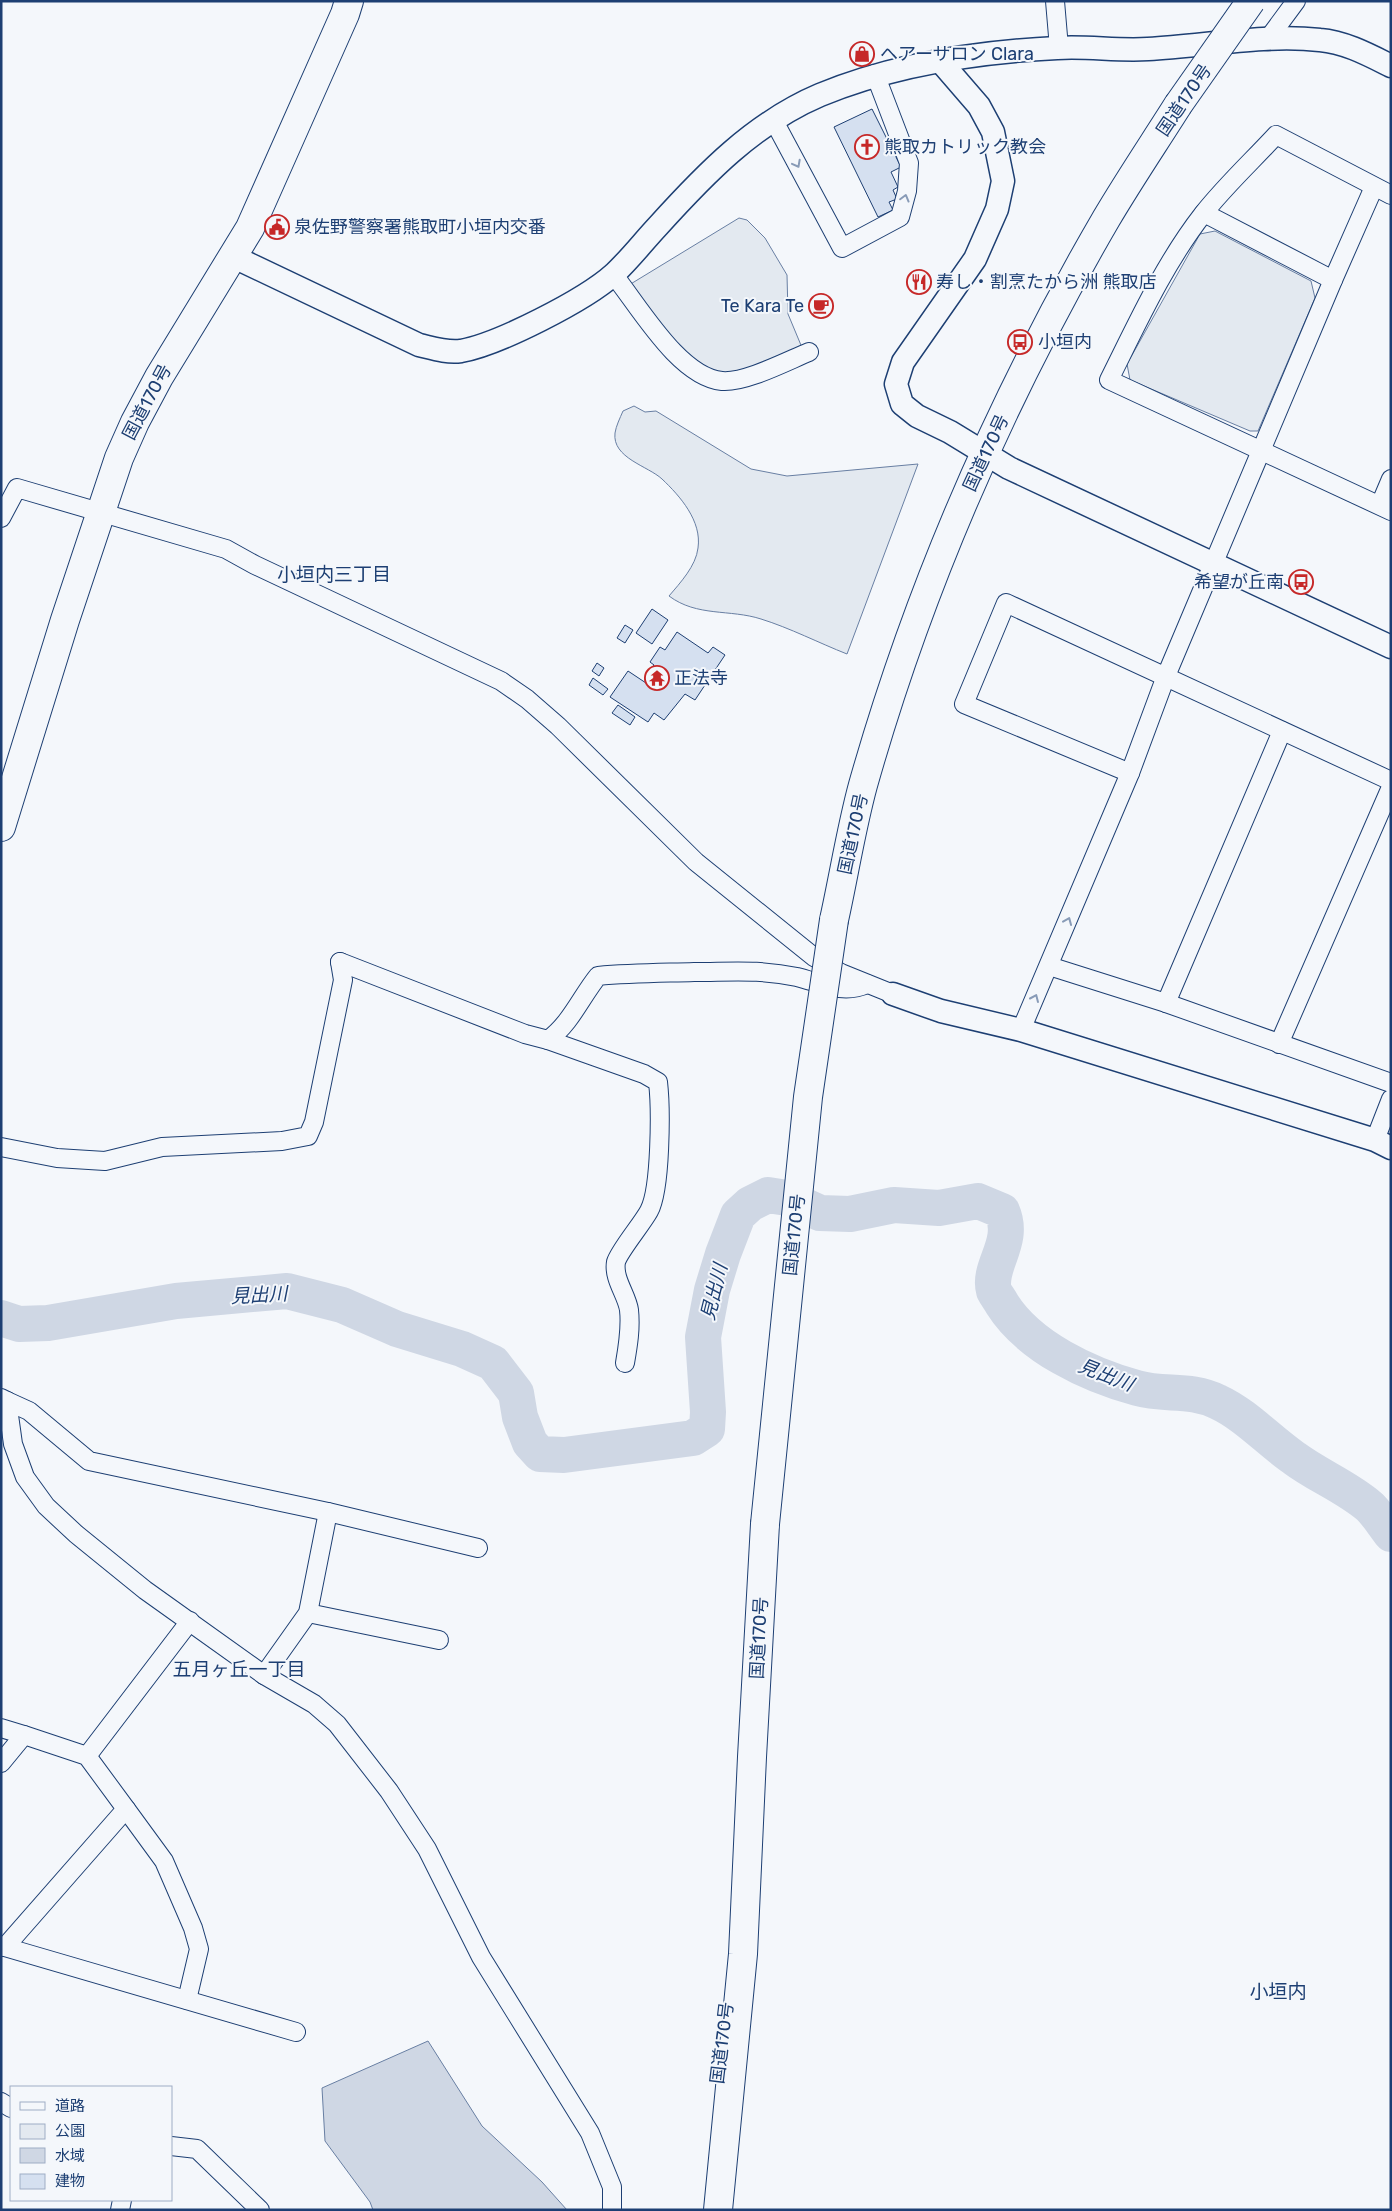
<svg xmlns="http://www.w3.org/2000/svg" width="1392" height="2211" font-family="Rubik,'Noto Sans JP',sans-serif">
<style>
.green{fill:#e3e9f0;stroke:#687fa3}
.water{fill:#cfd7e4;stroke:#687fa3}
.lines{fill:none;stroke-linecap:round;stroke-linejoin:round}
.river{stroke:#cfd7e4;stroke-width:36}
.building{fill:#d5e0f0;stroke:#1d3f73}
.minor-casing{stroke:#1d3f73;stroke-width:20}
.tertiary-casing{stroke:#1d3f73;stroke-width:25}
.trunk-casing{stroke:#1d3f73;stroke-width:30}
.minor{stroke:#f4f7fb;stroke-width:18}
.tertiary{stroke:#f4f7fb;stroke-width:22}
.trunk{stroke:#f4f7fb;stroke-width:28}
.trunk-bridge-casing{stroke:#1d3f73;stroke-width:30;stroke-linecap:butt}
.trunk-bridge{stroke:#f4f7fb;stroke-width:28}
.oneway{stroke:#889bb7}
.labels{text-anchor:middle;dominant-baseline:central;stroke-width:4;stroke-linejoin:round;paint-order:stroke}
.poi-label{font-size:18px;fill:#1d3f73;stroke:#f4f7fb;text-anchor:start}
.street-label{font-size:18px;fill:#1d3f73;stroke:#f4f7fb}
.neighbourhood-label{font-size:19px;fill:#1d3f73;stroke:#f4f7fb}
.water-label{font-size:19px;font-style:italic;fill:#1d3f73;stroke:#f4f7fb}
</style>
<rect width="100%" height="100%" fill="#f4f7fb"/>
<g class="green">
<polygon points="739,218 747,220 765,238 787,275 788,314 803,350 746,371 726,374 691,363 629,285"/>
<polygon points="1215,231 1311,281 1315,298 1258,431 1250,431 1130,380 1127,364 1200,234"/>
<path d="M634,406l11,6 11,-1 95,58 36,7 131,-12 -71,190c-28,-11 -57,-26 -86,-35 -31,-10 -64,-2 -92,-23 11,-13 27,-30 29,-48 4,-27 -18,-52 -36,-69 -14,-13 -50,-21 -47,-46 1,-7 5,-15 8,-22z"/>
</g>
<polygon class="water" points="428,2041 482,2126 542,2182 567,2210 373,2210 370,2202 325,2141 322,2088"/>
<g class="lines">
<path class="river" d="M1,1318l18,6 29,-1 128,-22 111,-10 55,14 55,24 65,20 31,14 23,30 4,24 10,26 10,11 24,1 129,-17 14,-9 1,-17 -5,-75 9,-47 11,-36 15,-39 12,-11 18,-9 19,3 33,15 30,1 44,-9 45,3 39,-7 24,10c14,32 -15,55 -8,80 2,4 6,9 8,13 27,43 87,71 135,84 28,8 53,0 81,14 28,13 50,38 76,56 24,18 53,29 76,49 8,8 14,18 21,27"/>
</g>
<g class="building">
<polygon points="872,109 901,167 891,172 898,187 893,190 897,199 889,202 893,210 878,217 834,127"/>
<polygon points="652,609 668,620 652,644 636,633"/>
<polygon points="625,625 633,630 625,643 617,638"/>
<polygon points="677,632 708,653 713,647 725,655 695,700 685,694 664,720 654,713 648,722 610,697 628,671 646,683 645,679 654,665 650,662 660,647 665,650"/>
<polygon points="597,663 604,668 599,676 592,671"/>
<polygon points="593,678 608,689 603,695 589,685"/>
<polygon points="618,705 635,717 630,725 612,713"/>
</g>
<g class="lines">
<defs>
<g id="minor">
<polyline points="1055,1 1059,48"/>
<polyline points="1268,39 1296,1"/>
<polyline points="774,121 842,248 900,217 907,191 909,163 875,74"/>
<path d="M1391,195l-115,-60c-24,26 -51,51 -73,79 -39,50 -66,110 -94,166l282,131"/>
<polyline points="1204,213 1333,280"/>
<path d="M613,274c26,32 66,103 109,107 23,2 65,-20 87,-29"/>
<polyline points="1380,505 1391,479"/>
<polyline points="1,518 17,488 226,549 255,565 501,681 527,699 558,726 696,862 814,957 841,973 893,994"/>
<polyline points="1130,773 964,704 1006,603 1391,781"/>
<path d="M340,962l185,72 23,6c23,-17 33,-43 50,-64 33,-3 64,-3 96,-4 37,0 66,-3 103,5 24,6 46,18 70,7"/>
<polyline points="1049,966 1166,1003 1391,1083"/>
<polyline points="1166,1003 1282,731"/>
<polyline points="1021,1030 1130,773 1166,676 1333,280 1374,187"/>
<path d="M548,1040l96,34 14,8c3,26 3,107 -9,129 -7,13 -30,40 -33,51 -3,17 11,33 13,48 2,18 -1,36 -4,53"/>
<polyline points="1279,1044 1391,787"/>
<polyline points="1375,1140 1391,1099"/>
<polyline points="1,1147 57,1158 105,1161 162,1147 282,1141 308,1136 314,1122 343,980 340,962"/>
<polyline points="1,1398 7,1401 13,1444 25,1477 46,1506 76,1534 145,1590 264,1675 314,1704 337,1724 389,1791 427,1849 481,1957 590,2133 612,2187 612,2210"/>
<polyline points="7,1401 29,1411 89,1461 328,1512 478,1548"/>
<polyline points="308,1613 439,1640"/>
<polyline points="264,1675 308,1613 328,1512"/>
<polyline points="1,1728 24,1735"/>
<polyline points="87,1756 190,1621"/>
<polyline points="1,1763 24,1735 87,1756 126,1809 5,1947"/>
<polyline points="126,1809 164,1861 193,1928 199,1949 187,2000"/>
<polyline points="1,1946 296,2032"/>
<polyline points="1,2102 11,2108"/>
<polyline points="171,2146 197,2149 260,2210"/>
<polyline points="120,2210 122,2200"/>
</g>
<g id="tertiary">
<polyline points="941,62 979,106 993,132 1003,181 997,209 975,259 903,362 896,384 902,404 917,416 950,432 1009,468 1391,647"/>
<path d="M234,257l185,88c13,3 27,8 42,6 38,-7 124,-51 153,-77 16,-15 29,-32 44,-48 47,-52 96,-103 162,-131 75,-31 156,-43 237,-47 30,-2 61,3 91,1 57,-3 116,-15 172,-9 25,2 49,15 71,26"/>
<polyline points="893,994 941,1011 1021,1030 1375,1140 1391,1148"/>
</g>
<g id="trunk">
<polyline points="1,827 65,620 119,458 135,422 159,377 250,228 345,14 349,1"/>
<path d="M834,920c10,-45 17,-91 29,-135 56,-198 140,-389 243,-566 23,-39 48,-76 72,-114"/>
<polyline points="718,2210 743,1954 752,1757 765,1524"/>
</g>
</defs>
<use href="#minor" class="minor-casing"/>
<use href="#tertiary" class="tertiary-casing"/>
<use href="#trunk" class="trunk-casing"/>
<use href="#minor" class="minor"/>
<use href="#tertiary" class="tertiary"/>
<use href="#trunk" class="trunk"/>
<defs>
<g id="trunk-bridge">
<polyline points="1178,105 1251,1"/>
<polyline points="765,1524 808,1097 834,920"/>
</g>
</defs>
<use href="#trunk-bridge" class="trunk-bridge-casing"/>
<use href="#trunk-bridge" class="trunk-bridge"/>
</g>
<defs><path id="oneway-chevron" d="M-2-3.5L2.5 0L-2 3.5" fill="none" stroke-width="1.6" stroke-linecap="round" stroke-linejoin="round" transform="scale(1.25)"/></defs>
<g class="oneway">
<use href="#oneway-chevron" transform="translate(797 164) rotate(62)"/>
<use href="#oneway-chevron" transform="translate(905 198) rotate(-75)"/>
<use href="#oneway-chevron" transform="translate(1068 921) rotate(-67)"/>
<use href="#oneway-chevron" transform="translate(1035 998) rotate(-66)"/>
</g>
<defs>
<symbol id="shop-ring" viewBox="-11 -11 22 22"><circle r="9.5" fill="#f4f7fb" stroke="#c62828" stroke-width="1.5"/><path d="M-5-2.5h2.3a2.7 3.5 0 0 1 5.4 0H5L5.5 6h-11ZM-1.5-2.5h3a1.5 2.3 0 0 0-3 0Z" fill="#c62828"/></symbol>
<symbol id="church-ring" viewBox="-11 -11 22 22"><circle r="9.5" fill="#f4f7fb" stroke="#c62828" stroke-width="1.5"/><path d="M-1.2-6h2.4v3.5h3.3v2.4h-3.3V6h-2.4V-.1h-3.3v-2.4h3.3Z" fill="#c62828"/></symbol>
<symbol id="civic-ring" viewBox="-11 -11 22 22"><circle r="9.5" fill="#f4f7fb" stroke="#c62828" stroke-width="1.5"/><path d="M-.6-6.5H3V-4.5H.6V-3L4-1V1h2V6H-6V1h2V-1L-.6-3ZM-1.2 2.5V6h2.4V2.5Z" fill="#c62828"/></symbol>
<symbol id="restaurant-ring" viewBox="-11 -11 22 22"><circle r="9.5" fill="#f4f7fb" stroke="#c62828" stroke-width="1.5"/><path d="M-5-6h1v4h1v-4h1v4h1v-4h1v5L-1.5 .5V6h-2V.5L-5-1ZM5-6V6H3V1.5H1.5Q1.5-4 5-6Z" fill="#c62828"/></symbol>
<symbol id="cafe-ring" viewBox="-11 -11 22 22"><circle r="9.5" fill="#f4f7fb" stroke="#c62828" stroke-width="1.5"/><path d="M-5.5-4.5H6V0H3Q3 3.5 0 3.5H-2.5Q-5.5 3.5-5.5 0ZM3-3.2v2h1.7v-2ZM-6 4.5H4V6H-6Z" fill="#c62828"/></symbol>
<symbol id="bus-ring" viewBox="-11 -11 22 22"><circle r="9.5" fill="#f4f7fb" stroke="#c62828" stroke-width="1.5"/><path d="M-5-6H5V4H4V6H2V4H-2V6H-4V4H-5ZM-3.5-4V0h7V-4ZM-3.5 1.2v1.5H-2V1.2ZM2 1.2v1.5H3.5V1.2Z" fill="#c62828"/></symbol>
<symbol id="temple-ring" viewBox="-11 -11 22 22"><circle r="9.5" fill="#f4f7fb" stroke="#c62828" stroke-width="1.5"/><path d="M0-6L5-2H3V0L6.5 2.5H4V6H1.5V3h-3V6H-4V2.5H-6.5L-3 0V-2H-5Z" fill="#c62828"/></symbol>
</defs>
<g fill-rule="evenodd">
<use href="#shop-ring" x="848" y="40" width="28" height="28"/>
<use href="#church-ring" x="853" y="133" width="28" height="28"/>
<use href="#civic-ring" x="263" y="213" width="28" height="28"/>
<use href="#restaurant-ring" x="905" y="268" width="28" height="28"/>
<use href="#cafe-ring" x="807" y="292" width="28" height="28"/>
<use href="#bus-ring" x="1006" y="328" width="28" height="28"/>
<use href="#bus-ring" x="1287" y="568" width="28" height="28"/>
<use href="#temple-ring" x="643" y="664" width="28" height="28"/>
</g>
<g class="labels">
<g class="poi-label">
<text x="880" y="54">ヘアーサロン Clara</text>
<text x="884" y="147">熊取カトリック教会</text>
<text x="294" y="227">泉佐野警察署熊取町小垣内交番</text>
<text x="936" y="282">寿し・割烹たから洲 熊取店</text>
<text x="804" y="306" text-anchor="end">Te Kara Te</text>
<text x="1038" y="342">小垣内</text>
<text x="1284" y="582" text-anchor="end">希望が丘南</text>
<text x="674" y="678">正法寺</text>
</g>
<g class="street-label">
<text transform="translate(1184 100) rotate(-56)">国道170号</text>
<text transform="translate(147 402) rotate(-62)">国道170号</text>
<text transform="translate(986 453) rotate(-65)">国道170号</text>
<text transform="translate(853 834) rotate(-78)">国道170号</text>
<text transform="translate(794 1235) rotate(-84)">国道170号</text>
<text transform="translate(759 1638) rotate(-87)">国道170号</text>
<text transform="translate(722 2043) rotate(-83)">国道170号</text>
</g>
<g class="neighbourhood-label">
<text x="334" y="574">小垣内三丁目</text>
<text x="239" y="1669">五月ヶ丘一丁目</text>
<text x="1278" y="1991">小垣内</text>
</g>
<g class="water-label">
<text transform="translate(714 1292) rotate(-76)">見出川</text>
<text transform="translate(259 1295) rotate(-3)">見出川</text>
<text transform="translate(1106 1375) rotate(21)">見出川</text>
</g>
</g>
<rect width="1392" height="2211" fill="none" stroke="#1d3f73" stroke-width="5"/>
<rect x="10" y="2086" width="162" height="115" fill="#f4f7fb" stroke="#9eadc5"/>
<rect x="20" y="2102" width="25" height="8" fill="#f4f7fb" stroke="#9eadc5"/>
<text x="55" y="2111" font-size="15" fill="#1d3f73">道路</text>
<rect x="20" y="2124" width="25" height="15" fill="#e3e9f0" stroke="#9eadc5"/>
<text x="55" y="2136" font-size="15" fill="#1d3f73">公園</text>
<rect x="20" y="2148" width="25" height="15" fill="#cfd7e4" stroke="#9eadc5"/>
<text x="55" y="2161" font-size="15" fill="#1d3f73">水域</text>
<rect x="20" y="2174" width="25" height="15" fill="#d5e0f0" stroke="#9eadc5"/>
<text x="55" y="2186" font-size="15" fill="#1d3f73">建物</text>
</svg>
